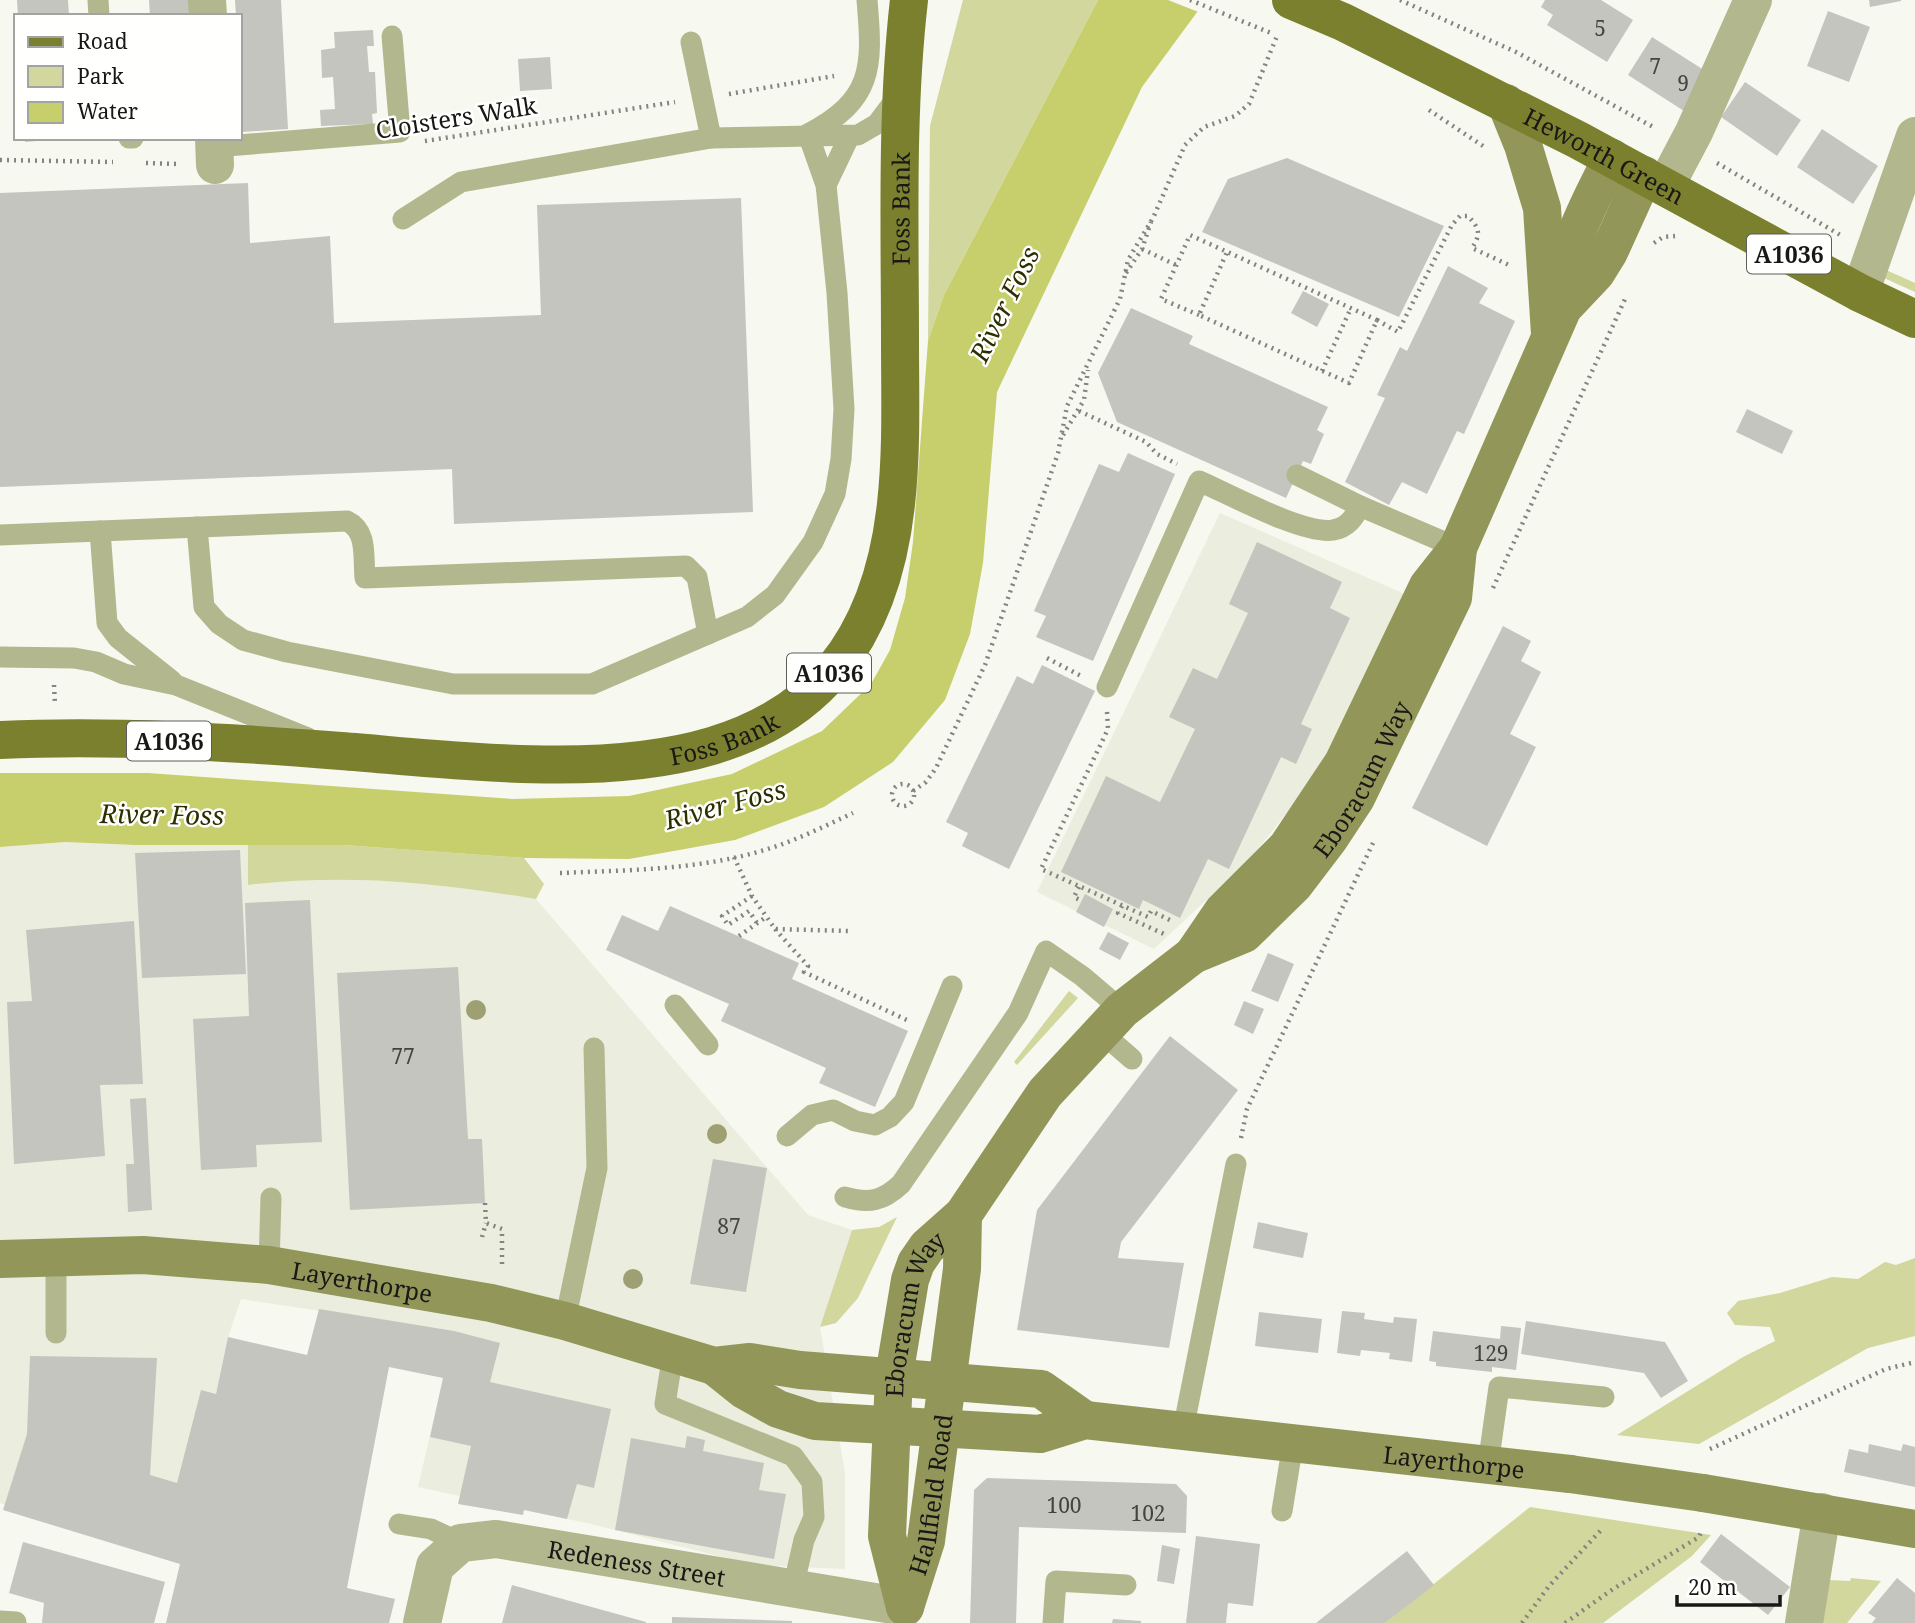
<svg xmlns="http://www.w3.org/2000/svg" width="1915" height="1623" font-family="'Noto Serif',serif">
<style>
.built{fill:#ebedde}
.green{fill:#d1d79d}
.water{fill:#c7ce6c}
.pier{fill:#f7f8f0}
.building{fill:#c4c5be}
.lines{fill:none;stroke-linecap:round;stroke-linejoin:round}
.path{stroke:#83847f;stroke-width:4.5;stroke-dasharray:2 5;stroke-linecap:butt}
.lane{stroke:#b3b78e;stroke-width:21}
.street{stroke:#b3b78e;stroke-width:38}
.secondary{stroke:#929759;stroke-width:38}
.primary{stroke:#7b802e;stroke-width:38}
.secondary-bridge{stroke:#929759;stroke-width:38}
.tree{fill:#9ea074}
.labels{text-anchor:middle;dominant-baseline:central;stroke-width:5;stroke-linejoin:round;paint-order:stroke}
.number-label{font-size:21px;fill:#434340}
.shield{fill:#fffffe;stroke:#5d5d5c;stroke-width:2}
.shield-label{font-size:23px;font-weight:bold;fill:#181816}
.street-label{font-size:24px;fill:#181816;stroke:#fffffe}
.water-label{font-size:26px;font-style:italic;fill:#2d2f03;stroke:#fffffe}
</style>
<rect width="100%" height="100%" fill="#f7f8f0"/>
<g class="built">
<polygon points="1220,513 1407,595 1339,748 1249,860 1154,949 1037,892"/>
<polygon points="65,842 135,845 248,843 249,885 309,878 437,883 536,899 808,1215 852,1230 820,1327 845,1473 845,1569 754,1565 591,1524 418,1487 454,1331 241,1299 228,1337 180,1564 0,1503 0,847"/>
</g>
<g class="green">
<polygon points="963,0 1098,0 944,295 928,341 930,126"/>
<polygon points="1875,265 1915,283 1915,292 1873,273"/>
<path d="M248,843l95,2 181,13 20,26 -8,15c-98,-16 -188,-26 -288,-14z"/>
<polygon points="1069,991 1078,998 1017,1065 1014,1062"/>
<polygon points="897,1217 858,1298 836,1323 820,1327 852,1230 879,1227"/>
<polygon points="1915,1258 1915,1336 1868,1348 1699,1444 1617,1435 1743,1357 1775,1341 1770,1327 1735,1325 1727,1313 1738,1301 1780,1293 1832,1277 1858,1279 1885,1262 1896,1265"/>
<polygon points="1530,1507 1711,1535 1692,1556 1603,1623 1385,1623"/>
<polygon points="1851,1578 1881,1581 1847,1623 1821,1623 1828,1580 1850,1581"/>
</g>
<polygon class="water" points="1098,0 1206,0 1142,87 997,392 983,563 970,634 945,700 893,762 824,807 735,840 629,859 524,858 343,845 135,845 65,842 0,847 0,773 148,773 512,799 629,796 732,774 822,731 871,684 890,650 905,598 913,542 928,341 944,295"/>
<polygon class="pier" points="1168,0 1210,0 1201,13"/>
<g class="building">
<polygon points="17,0 68,0 69,16 18,16"/>
<polygon points="149,0 189,0 190,16 150,16"/>
<polygon points="235,0 281,0 288,129 242,132 240,16 236,16"/>
<polygon points="1545,0 1601,0 1633,20 1607,62 1547,25 1553,15 1541,7"/>
<polygon points="1869,0 1901,0 1901,1 1870,7"/>
<polygon points="1828,11 1870,27 1849,82 1807,66"/>
<polygon points="373,30 374,46 367,46 369,72 375,72 377,113 372,114 373,124 321,126 320,110 335,109 333,77 322,78 321,50 335,48 334,32"/>
<polygon points="1652,37 1707,72 1684,111 1628,75"/>
<polygon points="550,57 552,89 520,91 518,59"/>
<polygon points="1745,82 1801,120 1777,156 1721,117"/>
<polygon points="1822,129 1878,166 1853,204 1797,167"/>
<polygon points="25,138 49,138 49,140 25,142"/>
<polygon points="1287,158 1444,226 1399,317 1202,232 1228,179"/>
<polygon points="248,183 250,243 330,236 334,323 541,315 537,205 741,198 753,512 454,524 452,469 0,487 0,193"/>
<polygon points="1448,266 1488,288 1479,303 1515,321 1464,434 1457,431 1427,494 1402,482 1389,505 1345,482 1385,398 1377,395 1400,347 1407,351"/>
<polygon points="1303,291 1329,304 1317,327 1291,313"/>
<polygon points="1131,308 1193,336 1189,344 1328,407 1317,430 1324,434 1311,464 1303,461 1286,498 1117,422 1098,373"/>
<polygon points="1747,409 1793,431 1782,454 1736,432"/>
<polygon points="1128,453 1175,474 1093,661 1036,637 1046,616 1034,611 1099,464 1119,472"/>
<polygon points="1257,542 1342,582 1330,608 1350,618 1301,724 1312,729 1296,764 1281,757 1229,869 1208,859 1180,918 1143,900 1139,909 1061,872 1106,776 1160,802 1195,729 1169,717 1193,668 1217,679 1248,613 1229,604"/>
<polygon points="1503,626 1531,641 1521,661 1541,672 1510,734 1536,747 1487,846 1412,808"/>
<polygon points="1042,665 1095,691 1009,869 962,846 968,833 946,822 1017,676 1033,684"/>
<polygon points="240,850 246,974 142,978 135,853"/>
<polygon points="1085,894 1113,909 1104,927 1076,912"/>
<polygon points="310,900 322,1142 256,1145 257,1167 201,1170 193,1019 249,1016 245,903"/>
<polygon points="670,906 799,963 792,979 908,1031 875,1107 819,1083 826,1068 721,1021 729,1004 606,950 622,915 658,931"/>
<polygon points="134,921 143,1084 100,1085 105,1156 14,1164 7,1002 32,1001 26,930"/>
<polygon points="1108,932 1129,943 1120,960 1099,949"/>
<polygon points="1268,953 1294,964 1278,1002 1251,991"/>
<polygon points="458,967 468,1139 482,1139 485,1203 350,1210 337,973"/>
<polygon points="1244,1001 1264,1009 1253,1034 1234,1025"/>
<polygon points="1170,1036 1238,1090 1121,1242 1118,1258 1184,1263 1169,1348 1017,1330 1037,1210"/>
<polygon points="146,1098 152,1210 128,1212 126,1164 134,1164 130,1099"/>
<polygon points="713,1159 767,1168 746,1292 690,1284"/>
<polygon points="1258,1222 1308,1233 1303,1258 1253,1248"/>
<polygon points="319,1309 454,1331 500,1343 490,1382 611,1409 594,1488 577,1484 567,1519 524,1510 523,1515 458,1504 471,1446 430,1437 443,1378 389,1367 347,1588 395,1599 389,1623 166,1623 180,1564 3,1510 27,1434 30,1356 157,1358 150,1475 177,1483 201,1390 216,1394 228,1337 307,1355"/>
<polygon points="1342,1311 1365,1313 1364,1319 1393,1323 1394,1317 1417,1319 1412,1362 1389,1359 1390,1353 1361,1350 1360,1356 1337,1353"/>
<polygon points="1259,1312 1322,1319 1318,1353 1255,1346"/>
<polygon points="1526,1321 1665,1342 1688,1381 1661,1398 1644,1373 1521,1354"/>
<polygon points="1501,1326 1521,1328 1516,1370 1492,1367 1492,1372 1436,1366 1436,1362 1429,1361 1433,1331 1500,1339"/>
<polygon points="687,1436 705,1440 703,1451 764,1463 759,1490 786,1494 774,1559 615,1530 631,1438 685,1448"/>
<polygon points="1869,1444 1901,1451 1903,1444 1915,1447 1915,1487 1844,1472 1849,1449 1868,1453"/>
<polygon points="987,1478 1176,1484 1187,1496 1186,1533 1019,1527 1016,1623 970,1623 974,1490"/>
<polygon points="1721,1534 1790,1587 1768,1615 1700,1562"/>
<polygon points="1196,1536 1260,1544 1253,1606 1228,1603 1226,1623 1186,1623"/>
<polygon points="23,1542 165,1582 154,1623 42,1623 44,1603 9,1593"/>
<polygon points="1162,1545 1180,1549 1174,1584 1157,1581"/>
<polygon points="1407,1551 1434,1585 1385,1623 1316,1623"/>
<polygon points="1897,1578 1915,1593 1915,1623 1872,1623 1876,1618 1868,1613"/>
<polygon points="512,1585 646,1622 646,1623 502,1623"/>
<polygon points="672,1617 792,1621 792,1623 672,1623"/>
<polygon points="1113,1619 1141,1621 1141,1623 1112,1623"/>
</g>
<g class="lines">
<g class="path">
<polyline points="1190,0 1271,33"/>
<polyline points="1400,0 1516,52 1655,128"/>
<polyline points="729,94 834,76"/>
<polyline points="1429,110 1483,146"/>
<polyline points="425,141 675,102"/>
<polyline points="0,160 113,162"/>
<polyline points="146,163 179,164"/>
<polyline points="1717,163 1842,236"/>
<polyline points="1654,243 1663,237 1675,236"/>
<polyline points="1142,249 1176,265"/>
<polyline points="1126,273 1142,249 1151,222"/>
<polyline points="1199,315 1161,299 1190,235 1377,320 1349,383 1199,315 1227,252"/>
<path d="M1377,320l21,12 54,-107 8,-9h8c12,13 13,18 4,32l37,17"/>
<polyline points="1322,371 1351,308"/>
<polyline points="1079,411 1146,442 1157,454 1177,464"/>
<polyline points="1063,435 1084,400 1088,370"/>
<polyline points="1493,588 1626,297"/>
<polyline points="1047,658 1083,677"/>
<polyline points="54,685 55,705"/>
<polyline points="1107,712 1108,729 1041,869 1148,917 1151,911 1172,921"/>
<circle cx="903" cy="795" r="11"/>
<polyline points="913,791 926,782 936,768 985,665 1058,453 1067,406 1120,299 1128,260 1153,218 1185,145 1204,127 1235,116 1249,104 1277,36"/>
<polyline points="734,857 752,896 775,929 850,931"/>
<path d="M560,873c71,-3 145,-3 214,-26 27,-9 53,-22 79,-34"/>
<polyline points="1079,887 1074,897 1082,901"/>
<polyline points="752,896 722,916 728,925 749,911 757,923"/>
<polyline points="1122,906 1118,913 1164,934"/>
<polyline points="775,929 808,966 804,972 909,1021"/>
<polyline points="739,936 766,917"/>
<polyline points="1241,1138 1247,1109 1373,843"/>
<polyline points="485,1203 486,1223 502,1229 502,1269"/>
<polyline points="482,1237 486,1223"/>
<polyline points="1710,1449 1886,1369 1915,1362"/>
<polyline points="1522,1623 1549,1586 1602,1529"/>
<polyline points="1565,1623 1613,1589 1699,1537 1702,1530"/>
</g>
<g class="lane">
<polyline points="98,0 99,16"/>
<polyline points="691,42 711,138 858,135 877,124 898,96"/>
<path d="M808,134c65,-34 65,-66 59,-134"/>
<polyline points="129,138 133,138"/>
<polyline points="214,147 400,132 392,36"/>
<polyline points="826,185 849,137"/>
<polyline points="403,219 461,182 711,138"/>
<polyline points="1297,475 1360,506"/>
<polyline points="197,527 204,607 219,624 243,640 287,652 453,684 592,684 747,617 775,595 813,542 835,494 841,459 844,409 837,293 826,185 808,134"/>
<polyline points="100,531 107,623 118,638 172,681"/>
<path d="M0,535l347,-14c21,10 16,36 18,57l321,-12 11,11 11,57"/>
<polyline points="0,657 74,658 96,662 124,674 176,685 308,738"/>
<path d="M1107,687l92,-206c30,13 105,54 134,49 14,-2 21,-12 27,-24l98,42"/>
<polyline points="675,1005 708,1045"/>
<polyline points="1101,1032 1132,1059"/>
<polyline points="787,1136 812,1115 833,1110 855,1121 875,1125 890,1117 904,1102 952,986"/>
<path d="M845,1197c24,7 38,4 56,-13l117,-171 28,-62 36,25 40,34"/>
<polyline points="56,1258 56,1333"/>
<polyline points="269,1265 271,1198"/>
<polyline points="565,1321 597,1168 594,1048"/>
<polyline points="673,1354 665,1404 793,1456 812,1482 814,1517 804,1540 793,1588"/>
<polyline points="1183,1430 1236,1164"/>
<polyline points="1488,1465 1499,1387 1604,1397"/>
<polyline points="1282,1511 1293,1443"/>
<polyline points="399,1524 431,1529 461,1543"/>
<polyline points="0,1621 16,1622"/>
<polyline points="1053,1623 1056,1581 1126,1585"/>
</g>
<g class="street">
<polyline points="207,0 208,16"/>
<polyline points="214,138 215,165"/>
<polyline points="1665,187 1694,132 1753,0"/>
<polyline points="1860,293 1915,136"/>
<path id="s1" d="M422,1623l13,-57 26,-23 35,-4 409,68"/>
<polyline points="1804,1623 1822,1512"/>
</g>
<g class="secondary">
<polyline points="1506,103 1523,145 1542,208 1550,334"/>
<path d="M1563,296c2,-51 27,-94 49,-138"/>
<polyline points="1193,955 1223,911 1287,847 1343,763 1428,586 1458,548 1563,308 1596,273 1609,252 1644,175"/>
<path id="s2" d="M0,1259l143,-4 126,10 222,38 74,18 149,45 36,-4 50,8 241,19 44,31"/>
<path id="s3" d="M714,1366l30,24 34,19 37,12 225,13 45,-14 485,54"/>
<polyline points="1703,1493 1915,1529"/>
<path id="s4" d="M905,1607l-18,-71 7,-160 16,-96 6,-17 11,-16 36,-32 82,-122 77,-83 71,-55 51,-21 50,-49 35,-46 27,-41 97,-200 5,-50"/>
<path id="s5" d="M905,1607l21,-66 36,-272 1,-54"/>
</g>
<g class="primary">
<path id="s6" d="M1291,0l52,22 235,118 282,153 55,26"/>
<path id="s7" d="M0,740c113,-5 228,2 341,11 230,18 521,65 555,-247 6,-54 4,-108 4,-163 0,-113 -4,-228 9,-341"/>
</g>
<polyline class="secondary-bridge" points="1570,1474 1703,1493"/>
</g>
<g class="tree">
<circle cx="476" cy="1010" r="10"/>
<circle cx="717" cy="1134" r="10"/>
<circle cx="633" cy="1279" r="10"/>
</g>
<g class="labels">
<g class="number-label">
<text x="1600" y="28">5</text>
<text x="1655" y="66">7</text>
<text x="1683" y="83">9</text>
<text x="403" y="1056">77</text>
<text x="729" y="1226">87</text>
<text x="1491" y="1353">129</text>
<text x="1064" y="1505">100</text>
<text x="1148" y="1513">102</text>
</g>
<g class="shield">
<rect x="1747" y="234.5" width="84" height="39" rx="5"/>
<rect x="787" y="653.5" width="84" height="39" rx="5"/>
<rect x="127" y="721.5" width="84" height="39" rx="5"/>
</g>
<g class="shield-label">
<text x="1789" y="254">A1036</text>
<text x="829" y="673">A1036</text>
<text x="169" y="741">A1036</text>
</g>
<g class="street-label">
<text transform="translate(456 117) rotate(-9)">Cloisters Walk</text>
<text stroke="none"><textPath href="#s6" startOffset="350">Heworth Green</textPath></text>
<text stroke="none"><textPath href="#s7" startOffset="1335">Foss Bank</textPath></text>
<text stroke="none"><textPath href="#s7" startOffset="728">Foss Bank</textPath></text>
<text stroke="none"><textPath href="#s4" startOffset="1018">Eboracum Way</textPath></text>
<text stroke="none"><textPath href="#s2" startOffset="364">Layerthorpe</textPath></text>
<text stroke="none"><textPath href="#s4" startOffset="299">Eboracum Way</textPath></text>
<text stroke="none"><textPath href="#s3" startOffset="760">Layerthorpe</textPath></text>
<text stroke="none"><textPath href="#s5" startOffset="116">Hallfield Road</textPath></text>
<text stroke="none"><textPath href="#s1" startOffset="271">Redeness Street</textPath></text>
</g>
<g class="water-label">
<text transform="translate(1004 304) rotate(-64)">River Foss</text>
<text transform="translate(725 804) rotate(-15)">River Foss</text>
<text transform="translate(162 814) rotate(1)">River Foss</text>
</g>
</g>
<rect x="14" y="14" width="228" height="126" fill="#fffffe" stroke="#a3a3a1" stroke-width="2"/>
<rect x="28" y="37" width="35" height="10" fill="#7b802e" stroke="#a3a3a1" stroke-width="2"/>
<text x="77" y="49" font-size="21" fill="#181816">Road</text>
<rect x="28" y="66" width="35" height="21" fill="#d1d79d" stroke="#a3a3a1" stroke-width="2"/>
<text x="77" y="84" font-size="21" fill="#181816">Park</text>
<rect x="28" y="102" width="35" height="21" fill="#c7ce6c" stroke="#a3a3a1" stroke-width="2"/>
<text x="77" y="119" font-size="21" fill="#181816">Water</text>
<path d="M1677 1595v10h103v-10" fill="none" stroke="#181816" stroke-width="3.5"/>
<text x="1688" y="1595" font-size="21" fill="#181816" stroke="#fffffe" stroke-width="5" paint-order="stroke">20 m</text>
</svg>
